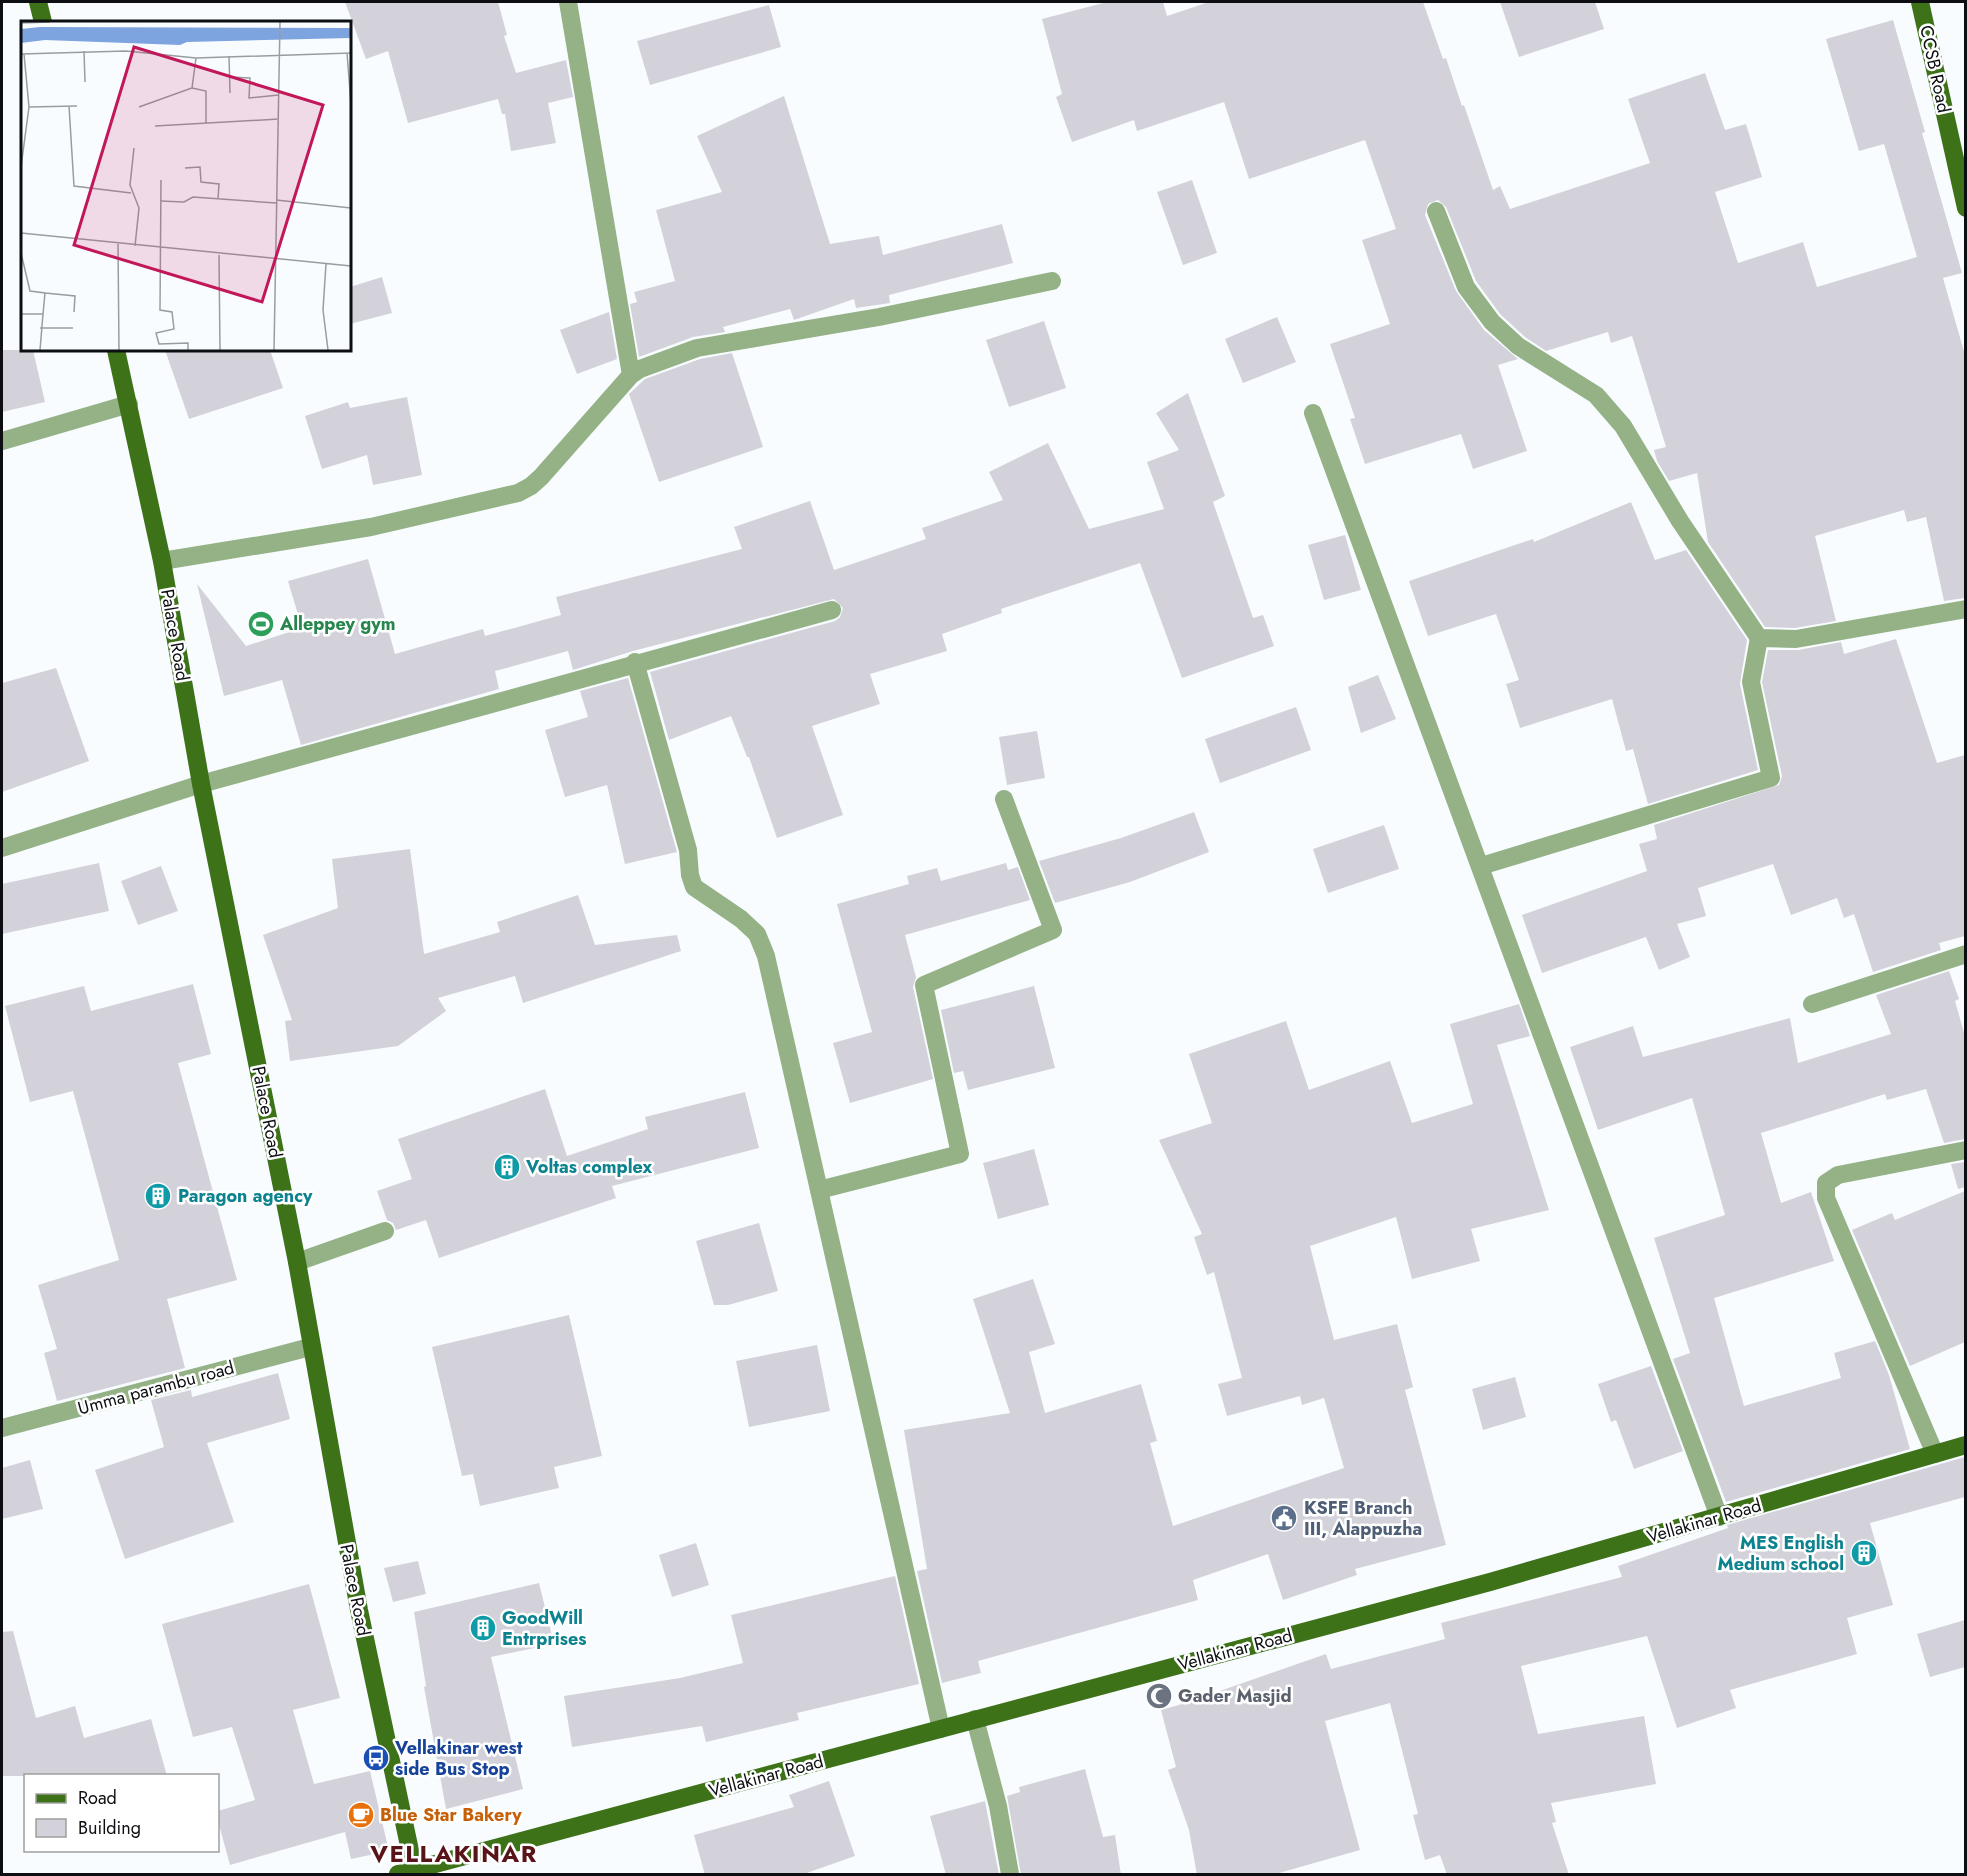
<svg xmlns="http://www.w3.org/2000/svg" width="1967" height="1876" font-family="Jost,sans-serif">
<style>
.building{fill:#d3d2db}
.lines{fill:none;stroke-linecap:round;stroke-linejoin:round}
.minor{stroke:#94b286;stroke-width:18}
.major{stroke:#3d7219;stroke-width:18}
.labels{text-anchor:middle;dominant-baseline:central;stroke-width:5;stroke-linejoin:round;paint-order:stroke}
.street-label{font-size:18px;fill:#0c0e11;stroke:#fff}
.leisure-label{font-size:18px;font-weight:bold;fill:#27864d;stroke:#fff;text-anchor:start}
.culture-label{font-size:18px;font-weight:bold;fill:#0d838f;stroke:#fff;text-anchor:start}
.service-label{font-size:18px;font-weight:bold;fill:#4e5e75;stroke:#fff;text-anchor:start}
.worship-label{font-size:18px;font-weight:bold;fill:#5b616d;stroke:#fff;text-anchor:start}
.transit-label{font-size:18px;font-weight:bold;fill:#164399;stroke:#fff;text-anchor:start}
.food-label{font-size:18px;font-weight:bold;fill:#c56008;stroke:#fff;text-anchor:start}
.district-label{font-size:24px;font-weight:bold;letter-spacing:1.5px;fill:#59141a;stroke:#fff}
.inset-road{fill:none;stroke:#9a9da0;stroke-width:1.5}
.view{fill:#c2185b;fill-opacity:0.15;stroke:#c2185b;stroke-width:3}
.inset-edge{fill:none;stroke:#0c0e11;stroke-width:3}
</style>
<rect width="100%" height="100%" fill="#f8fcff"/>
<g class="building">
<polygon points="345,2 498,2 507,35 504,36 516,73 566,60 573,97 548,103 556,143 511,151 505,114 502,114 498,99 408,123 388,51 366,59"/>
<polygon points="1107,2 1163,2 1167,16 1209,2 1423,2 1443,59 1446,58 1462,106 1464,105 1493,190 1500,186 1510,209 1650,163 1628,99 1705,73 1725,130 1746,124 1762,177 1715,192 1738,263 1803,242 1817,287 1917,257 1884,144 1859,151 1826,39 1893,20 1925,132 1922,133 1962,273 1943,278 1965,355 1965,598 1944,601 1926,517 1907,522 1904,510 1815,536 1836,621 1795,628 1765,627 1708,542 1697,473 1669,481 1657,461 1654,450 1666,447 1632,336 1611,343 1608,332 1546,351 1525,337 1500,314 1476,281 1446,207 1438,200 1428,204 1425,215 1456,291 1484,330 1518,359 1498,365 1527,451 1473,469 1461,434 1365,464 1350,419 1355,418 1330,344 1390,324 1362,240 1396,229 1365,140 1249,179 1224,102 1137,131 1134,120 1072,142 1056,97 1062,94 1042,19"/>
<polygon points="1500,2 1595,2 1604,29 1519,57"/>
<polygon points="769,5 781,47 650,85 637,41"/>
<polygon points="784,96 830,244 879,236 883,255 1002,224 1013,263 889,295 890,303 856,308 854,299 794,320 790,309 723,327 725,332 693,337 639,357 630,304 637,302 634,292 675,281 656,210 722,192 697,136"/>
<polygon points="1192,180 1217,253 1183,265 1157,192"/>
<polygon points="382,277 392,313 350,324 350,287"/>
<polygon points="609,312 617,359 577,374 560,330"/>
<polygon points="1277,317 1296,362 1243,383 1225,339"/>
<polygon points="1044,321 1066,388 1009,407 986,340"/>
<polygon points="2,350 33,350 45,402 2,412"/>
<polygon points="165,350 270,350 283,388 189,419"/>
<polygon points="732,353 763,447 659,482 629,394 645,379 700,359"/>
<polygon points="1188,393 1225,496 1213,502 1253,618 1263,615 1274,646 1182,678 1140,563 1001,609 1002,613 942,634 947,651 870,674 880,704 812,726 843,815 777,838 749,757 747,757 731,716 669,740 650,672 835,621 840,617 843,608 834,599 633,651 573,670 568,651 495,671 499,689 301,745 282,680 224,696 197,584 246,646 302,628 288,581 368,559 395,654 483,629 485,636 561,615 556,597 742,549 734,527 810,501 834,570 926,539 922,528 1003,500 989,472 1048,443 1089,529 1164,509 1147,462 1179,450 1156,413"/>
<polygon points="407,397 422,475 373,485 367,455 322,469 305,416 348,402 350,408"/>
<polygon points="1631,502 1655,560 1686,550 1747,640 1740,684 1758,770 1648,804 1633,749 1626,751 1612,699 1520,728 1506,684 1519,680 1496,614 1428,636 1409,581 1533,539 1534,542"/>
<polygon points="1345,535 1361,590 1324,600 1308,545"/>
<polygon points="1896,639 1937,763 1965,755 1965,936 1939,943 1941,950 1873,972 1854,914 1844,918 1837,898 1791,915 1773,864 1698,888 1706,916 1677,924 1690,957 1659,970 1646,937 1542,973 1522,915 1647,871 1639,844 1657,839 1654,825 1779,785 1782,776 1762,682 1768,650 1798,650 1841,642 1844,654"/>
<polygon points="56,668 89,761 2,792 2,683"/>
<polygon points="1378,675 1396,719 1361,733 1348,687"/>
<polygon points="628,678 677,852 625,864 607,785 565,797 545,730 588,717 580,691"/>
<polygon points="1296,707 1311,750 1220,783 1205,739"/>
<polygon points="1037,731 1045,778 1007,785 999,737"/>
<polygon points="1194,812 1209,852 1130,882 1055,903 1039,861 1121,838"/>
<polygon points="1384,825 1399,869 1328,893 1313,849"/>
<polygon points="410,849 424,954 500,932 497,922 578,895 595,945 677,935 681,951 523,1003 515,976 438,998 446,1011 398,1046 290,1061 285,1021 292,1020 263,935 338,908 332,859"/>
<polygon points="99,863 109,911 2,934 2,884"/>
<polygon points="1006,863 1008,870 1018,867 1030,900 905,935 916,977 913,987 933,1079 850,1103 833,1043 872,1032 837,904 909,884 907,876 937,868 941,881"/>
<polygon points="161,866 178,911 138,925 121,881"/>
<polygon points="1949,971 1959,999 1955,1001 1965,1036 1965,1139 1944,1143 1926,1089 1887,1100 1885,1094 1761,1133 1781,1203 1811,1192 1834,1261 1714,1298 1744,1406 1841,1378 1834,1353 1875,1341 1889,1375 1910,1449 1726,1502 1673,1359 1690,1353 1654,1238 1725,1215 1692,1098 1598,1130 1570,1047 1633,1026 1643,1057 1790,1018 1798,1063 1891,1034 1876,995"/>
<polygon points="193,984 211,1054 178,1063 237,1280 167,1299 185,1368 57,1401 44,1353 57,1349 38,1285 119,1260 73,1091 30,1102 5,1006 84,986 91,1011"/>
<polygon points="1034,986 1055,1068 968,1090 963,1071 954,1073 941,1010"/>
<polygon points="1519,1004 1530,1036 1497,1045 1549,1210 1471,1229 1480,1261 1412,1279 1396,1217 1310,1246 1334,1340 1397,1324 1413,1387 1405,1390 1446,1545 1355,1569 1357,1575 1283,1600 1268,1554 1193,1580 1198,1600 978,1661 981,1673 942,1683 917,1571 927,1569 904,1430 1010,1413 973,1299 1033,1279 1055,1344 1029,1352 1045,1413 1141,1384 1157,1441 1150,1443 1173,1526 1344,1468 1324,1398 1302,1405 1300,1396 1227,1416 1218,1384 1242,1378 1214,1272 1207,1275 1194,1237 1202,1234 1159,1140 1212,1123 1189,1054 1286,1021 1309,1090 1390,1061 1412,1123 1473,1104 1450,1024"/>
<polygon points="545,1089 567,1156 648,1129 645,1117 745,1092 759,1148 612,1186 616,1198 439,1258 426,1220 396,1230 393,1223 387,1220 377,1191 412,1179 398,1139"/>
<polygon points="1034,1149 1049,1205 998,1219 983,1163"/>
<polygon points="1965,1162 1965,1187 1958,1189 1951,1164"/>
<polygon points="1965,1191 1965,1342 1910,1366 1852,1230 1892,1213 1895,1220"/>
<polygon points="759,1223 778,1291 728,1305 714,1305 696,1241"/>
<polygon points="569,1315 602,1456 554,1467 559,1488 480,1506 473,1474 462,1476 432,1347"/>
<polygon points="817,1345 830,1411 749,1427 736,1361"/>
<polygon points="1651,1366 1683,1451 1634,1469 1616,1420 1611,1422 1598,1384"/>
<polygon points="278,1373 290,1419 207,1443 234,1522 125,1559 95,1470 164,1447 151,1400 191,1390 192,1397"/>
<polygon points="1515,1377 1526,1417 1483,1430 1472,1389"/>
<polygon points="1965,1457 1965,1497 1870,1523 1893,1605 1847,1618 1857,1654 1730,1690 1736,1708 1677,1728 1647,1636 1521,1666 1538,1734 1644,1716 1656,1784 1551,1803 1556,1822 1552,1823 1569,1875 1447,1875 1440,1855 1425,1860 1413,1815 1418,1814 1390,1703 1325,1721 1360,1850 1272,1875 1197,1875 1189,1830 1168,1770 1176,1767 1161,1710 1218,1694 1217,1692 1326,1654 1331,1669 1445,1639 1441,1623 1622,1577 1618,1566 1728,1528 1727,1525"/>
<polygon points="30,1460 43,1509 2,1519 2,1468"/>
<polygon points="696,1543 709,1585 672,1597 659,1555"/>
<polygon points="418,1561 426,1594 393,1602 384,1568"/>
<polygon points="895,1576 919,1684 797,1713 799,1720 706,1742 702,1726 572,1747 564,1696 680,1678 743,1663 731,1615"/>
<polygon points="539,1583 554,1644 491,1657 523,1789 446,1809 424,1687 426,1686 414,1612"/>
<polygon points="309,1584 340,1698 293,1710 314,1784 370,1771 389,1851 351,1859 345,1832 230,1865 218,1821 218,1811 255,1800 232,1727 193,1737 162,1624"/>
<polygon points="1965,1620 1965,1667 1930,1677 1917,1634"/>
<polygon points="13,1631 36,1718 75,1706 84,1738 151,1719 167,1776 2,1776 2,1632"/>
<polygon points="1085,1769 1103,1837 1115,1835 1121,1875 1021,1875 1007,1796 1020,1792 1019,1787"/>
<polygon points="829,1781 855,1856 801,1875 705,1875 694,1835 794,1807 789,1795"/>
<polygon points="985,1801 999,1875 946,1875 930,1816"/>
</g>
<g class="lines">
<g class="minor">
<polyline points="568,2 631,375"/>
<polyline points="1436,211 1466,287 1492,322 1518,346 1596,395 1623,426 1680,521 1759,638 1796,639 1966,609"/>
<polyline points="1313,413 1719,1517"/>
<polyline points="2,441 129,404"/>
<polyline points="162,561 371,527 518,493 531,486 541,477 631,375 640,369 697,348 879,317 1052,281"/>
<polyline points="635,662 688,850 690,875 694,887 741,919 757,934 766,956 941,1729"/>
<polyline points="2,848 201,784 832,610"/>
<polyline points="1481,866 1771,778 1751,682 1759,638"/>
<polyline points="1812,1004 1966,954"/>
<polyline points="819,1190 960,1154 924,985 1053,930 1004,799"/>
<polyline points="297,1262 385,1231"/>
<polyline points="2,1428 310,1347"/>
<polyline points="1935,1454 1826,1198 1826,1183 1838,1175 1966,1150"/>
<polyline points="975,1719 998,1806 1010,1874"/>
</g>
<g class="major">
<polyline points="38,2 43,22"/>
<polyline points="1920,2 1966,208"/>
<polyline points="116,350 162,561 201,784 297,1262 359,1610 415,1874"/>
<polyline points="398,1874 1490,1582 1966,1445"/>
</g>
</g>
<defs>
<symbol id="stadium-disc" viewBox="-11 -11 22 22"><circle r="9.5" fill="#2e9e5b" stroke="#fff"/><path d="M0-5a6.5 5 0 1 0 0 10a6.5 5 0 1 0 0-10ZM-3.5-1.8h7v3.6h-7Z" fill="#fff"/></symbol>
<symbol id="building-disc" viewBox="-11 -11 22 22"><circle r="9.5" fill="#0f9aa8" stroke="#fff"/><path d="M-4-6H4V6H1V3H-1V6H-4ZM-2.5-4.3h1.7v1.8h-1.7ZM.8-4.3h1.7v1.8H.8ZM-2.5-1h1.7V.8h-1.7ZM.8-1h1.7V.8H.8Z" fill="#fff"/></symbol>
<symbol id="civic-disc" viewBox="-11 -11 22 22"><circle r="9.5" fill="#5c6f8a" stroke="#fff"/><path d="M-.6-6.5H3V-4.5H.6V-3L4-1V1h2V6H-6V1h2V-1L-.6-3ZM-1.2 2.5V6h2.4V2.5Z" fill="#fff"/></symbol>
<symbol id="mosque-disc" viewBox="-11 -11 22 22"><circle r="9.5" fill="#6b7280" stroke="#fff"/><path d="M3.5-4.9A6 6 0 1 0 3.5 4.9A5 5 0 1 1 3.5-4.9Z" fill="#fff"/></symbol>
<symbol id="bus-disc" viewBox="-11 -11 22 22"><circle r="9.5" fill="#1a4fb4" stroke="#fff"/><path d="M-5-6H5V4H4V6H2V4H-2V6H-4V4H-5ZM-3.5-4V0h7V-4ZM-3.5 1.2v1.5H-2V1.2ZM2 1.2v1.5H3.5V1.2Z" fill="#fff"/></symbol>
<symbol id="cafe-disc" viewBox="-11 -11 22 22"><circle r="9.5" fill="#e8710a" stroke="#fff"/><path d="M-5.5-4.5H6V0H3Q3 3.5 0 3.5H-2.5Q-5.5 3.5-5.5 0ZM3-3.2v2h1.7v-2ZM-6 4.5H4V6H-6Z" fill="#fff"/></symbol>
</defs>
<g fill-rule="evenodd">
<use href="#stadium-disc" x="246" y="609" width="30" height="30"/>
<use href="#building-disc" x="492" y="1152" width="30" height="30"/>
<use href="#building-disc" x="143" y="1181" width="30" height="30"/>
<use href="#civic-disc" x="1269" y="1503" width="30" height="30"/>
<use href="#building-disc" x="1849" y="1538" width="30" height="30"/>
<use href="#building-disc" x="468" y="1613" width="30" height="30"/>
<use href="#mosque-disc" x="1144" y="1681" width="30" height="30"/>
<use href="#bus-disc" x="361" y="1743" width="30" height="30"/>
<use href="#cafe-disc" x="346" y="1800" width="30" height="30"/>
</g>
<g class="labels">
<g class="street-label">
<text transform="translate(1935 69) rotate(78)">CCSB Road</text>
<text transform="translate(175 635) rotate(80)">Palace Road</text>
<text transform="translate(267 1112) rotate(79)">Palace Road</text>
<text transform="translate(156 1388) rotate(-15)">Umma parambu road</text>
<text transform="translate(1704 1521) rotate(-16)">Vellakinar Road</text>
<text transform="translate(355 1590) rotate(79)">Palace Road</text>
<text transform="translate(1235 1650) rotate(-15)">Vellakinar Road</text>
<text transform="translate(766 1776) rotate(-15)">Vellakinar Road</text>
</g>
<g class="leisure-label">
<text x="280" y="624">Alleppey gym</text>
</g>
<g class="culture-label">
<text x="526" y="1167">Voltas complex</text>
<text x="178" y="1196">Paragon agency</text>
<text x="1844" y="1543" text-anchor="end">MES English<tspan x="1844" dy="21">Medium school</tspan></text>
<text x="502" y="1618">GoodWill<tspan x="502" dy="21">Entrprises</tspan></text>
</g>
<g class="service-label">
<text x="1304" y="1508">KSFE Branch<tspan x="1304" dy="21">III, Alappuzha</tspan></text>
</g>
<g class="worship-label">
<text x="1178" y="1696">Gader Masjid</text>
</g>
<g class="transit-label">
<text x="395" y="1748">Vellakinar west<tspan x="395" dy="21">side Bus Stop</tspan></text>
</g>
<g class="food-label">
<text x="380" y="1815">Blue Star Bakery</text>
</g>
<g class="district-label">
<text x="454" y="1853">VELLAKINAR</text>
</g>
</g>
<g transform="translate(21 21)">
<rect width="330" height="330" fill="#f8fcff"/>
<path d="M19,6l311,1v10l-164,4 -7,3 -135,-5 -24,3v-14z" fill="#7da4de"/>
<path class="inset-road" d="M0,2l29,-1M63,30l1,31M326,32l4,51M0,33l105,-3 70,7 155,-5M3,33l5,53 48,-1M208,35l1,37M209,56l20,1 -1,20 30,-3M171,67l14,3v32M48,85l5,80 57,7M118,86l53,-19 4,-30M134,105l124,-7M113,127l-4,37 9,23 -4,38M0,146l8,-60M164,147l15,-1 1,15 18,2 -1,15M140,159l-1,130 12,2 2,17 -18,4 3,11 29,-1v7M255,179l75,8M139,180l24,1 9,-5 83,6M0,212l330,33M97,223l1,106M0,232l9,38 15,2 -2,21h-22M198,234l1,95M305,243l-3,46 5,40M24,272l30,3 -1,16M19,307h33M19,329l3,-36M253,329l6,-328"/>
<path class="view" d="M113,26l189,58 -61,197 -188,-57z"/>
<rect width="330" height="330" class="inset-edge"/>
</g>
<rect width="1967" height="1876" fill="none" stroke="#0c0e11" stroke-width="6"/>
<rect x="24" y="1774" width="195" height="78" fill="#ffffff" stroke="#9e9fa0" stroke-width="1.5"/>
<rect x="36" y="1794" width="30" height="9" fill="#3d7219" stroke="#9e9fa0" stroke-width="1.5"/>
<text x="78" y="1804" font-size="18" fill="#0c0e11">Road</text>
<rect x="36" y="1819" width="30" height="18" fill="#d3d2db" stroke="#9e9fa0" stroke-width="1.5"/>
<text x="78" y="1834" font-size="18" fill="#0c0e11">Building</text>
</svg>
